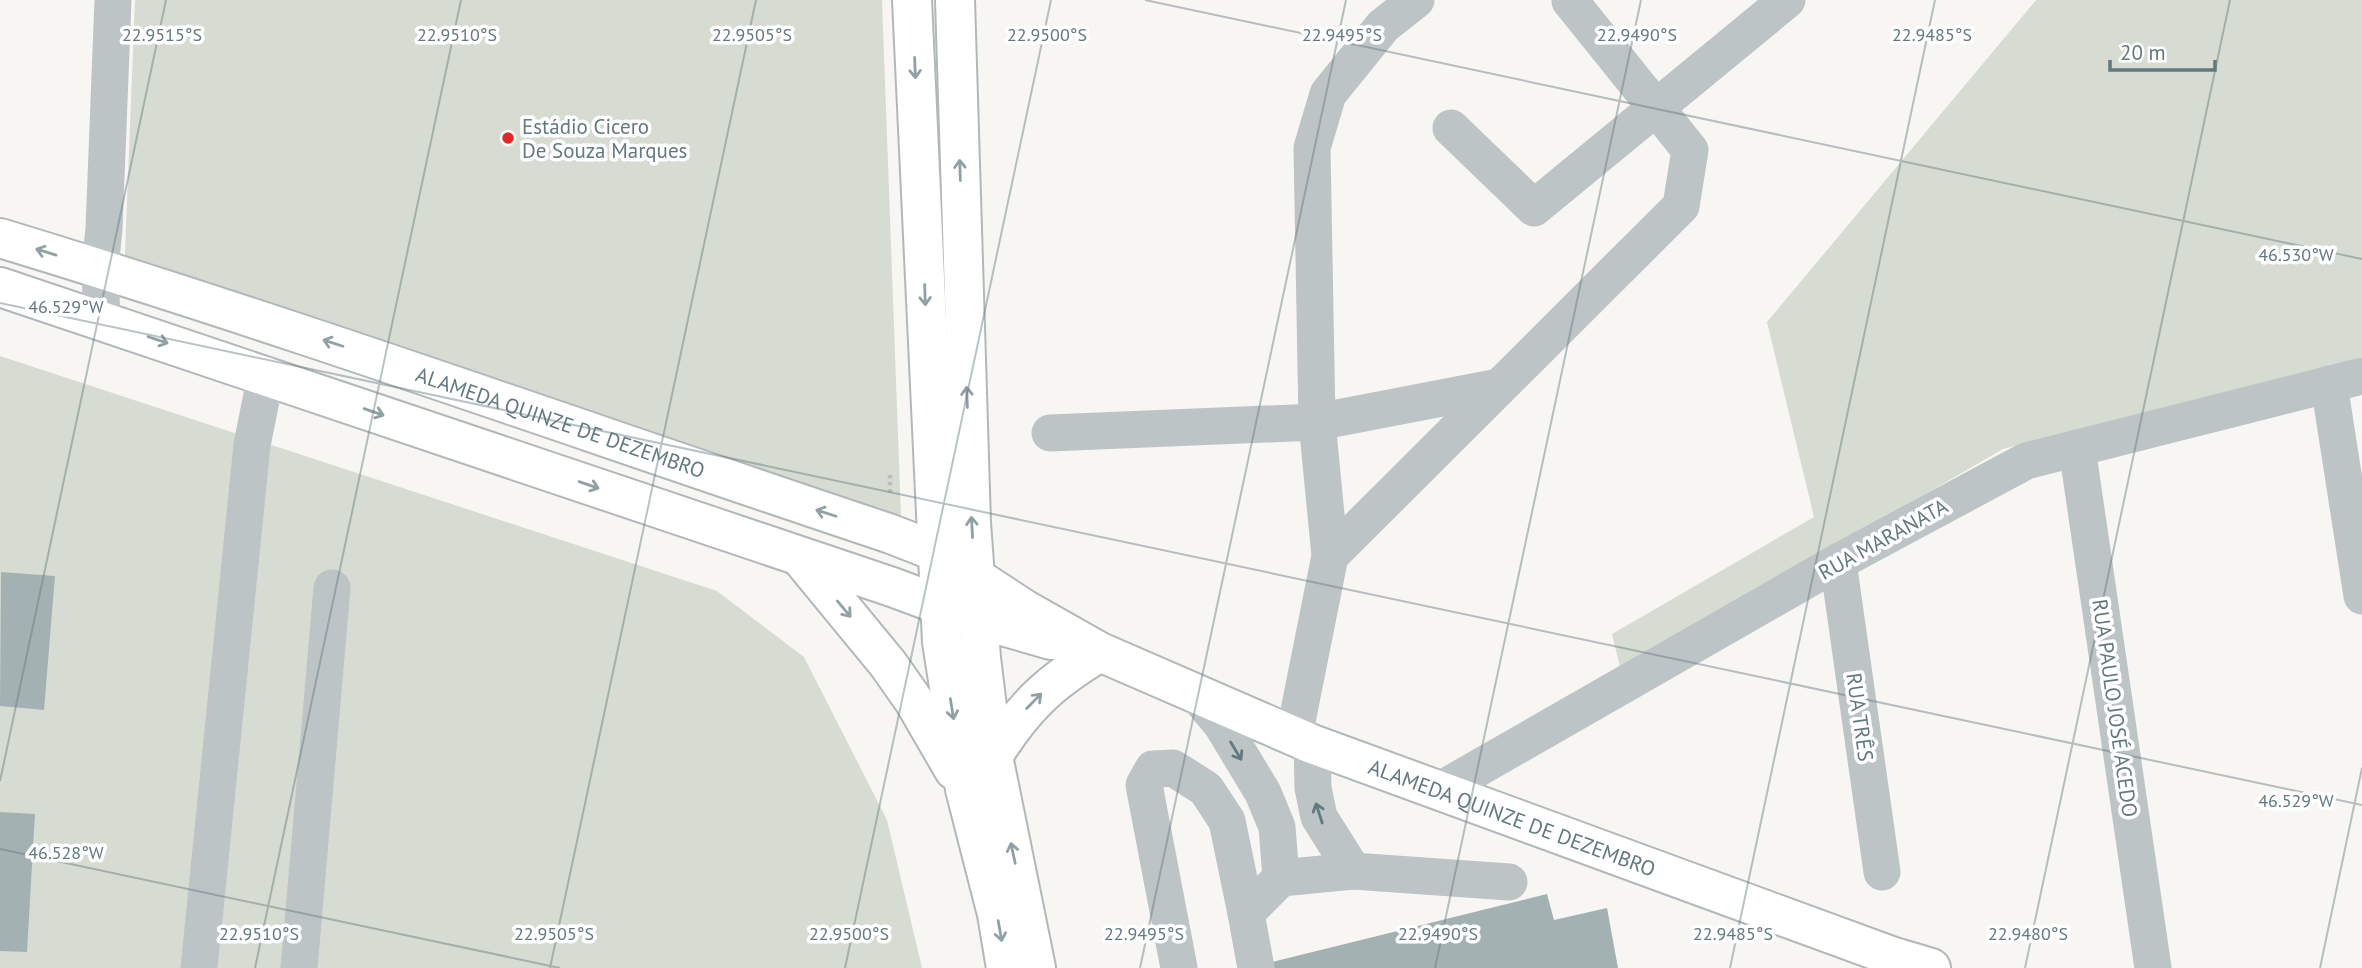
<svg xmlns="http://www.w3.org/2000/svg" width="2362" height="968" font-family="'PT Sans',sans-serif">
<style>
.green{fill:#d7dcd2}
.building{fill:#a4b1b3}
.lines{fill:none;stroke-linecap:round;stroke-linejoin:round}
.major-casing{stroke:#b1b8ba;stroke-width:42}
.path{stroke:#b7bcbe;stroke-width:4.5;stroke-dasharray:3.5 3.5;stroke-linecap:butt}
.minor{stroke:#bdc4c6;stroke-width:37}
.major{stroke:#fff;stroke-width:38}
.oneway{stroke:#90a1a5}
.oneway2{stroke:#61797f}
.ticks{fill:none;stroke:#61797f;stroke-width:2;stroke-opacity:0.45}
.poi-dot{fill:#e62624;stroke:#fff;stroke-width:2.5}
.labels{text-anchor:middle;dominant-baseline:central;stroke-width:7;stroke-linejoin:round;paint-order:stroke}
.poi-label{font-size:21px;fill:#61797f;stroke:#fff;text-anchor:start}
.street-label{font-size:21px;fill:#61797f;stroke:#fff}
.ticks-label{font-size:18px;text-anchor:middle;fill:#61797f;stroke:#fff;stroke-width:7;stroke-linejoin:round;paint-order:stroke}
</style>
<rect width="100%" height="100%" fill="#f7f6f3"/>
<g class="green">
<polygon points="135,0 882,0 901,517 124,277"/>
<polygon points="2036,0 2362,0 2362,357 2003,449 1621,671 1612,634 1814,517 1767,322"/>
<polygon points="0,356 717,591 804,657 887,820 922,968 0,968"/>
</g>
<g class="building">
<polygon points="1,572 55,576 44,710 0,706"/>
<polygon points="0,812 35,814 27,952 0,951"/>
<polygon points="1547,894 1554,920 1607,908 1618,968 1269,968 1268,963"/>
</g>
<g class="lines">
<defs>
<g id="major">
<polyline points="912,0 942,642 965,789 997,914 1006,968"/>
<polyline points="955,0 971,523 981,658 993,756 1036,968"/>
<path id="s1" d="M0,238c300,91 594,197 891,296l46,18 87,57 76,43 212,92 582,213 37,11"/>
<polyline points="0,287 892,587 978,619 1051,640"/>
<polyline points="800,557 888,664 914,701 954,770"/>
<path d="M993,756c31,-50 57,-74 107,-104"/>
</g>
</defs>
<use href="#major" class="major-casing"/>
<polyline class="path" points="890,475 890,495"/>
<g class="minor">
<polyline points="1451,128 1534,208 1787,0"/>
<polyline points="102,321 100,268 104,229 113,0"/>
<polyline points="2329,384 2362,596"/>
<polyline points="1050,433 1317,422 1499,387"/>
<polyline points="2077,448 2153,968"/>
<polyline points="1330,556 1681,206 1690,150 1570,1"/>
<polyline points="1838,562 1882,872"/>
<polyline points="1197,695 1222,725 1263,793 1277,827 1281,878"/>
<polyline points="1294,736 1330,556 1317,422 1312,148 1328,94 1383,26 1416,0"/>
<polyline points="1312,744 1313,788 1319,817 1353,871"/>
<polyline points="1440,790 1838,562 2026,461 2362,376"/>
<polyline points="1246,913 1256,968"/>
<polyline points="199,968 252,445 266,375"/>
<polyline points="299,968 332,588"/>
<polyline points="1179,968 1144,785 1153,769 1173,768 1206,789 1227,821 1246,913 1281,878 1353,871 1509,882"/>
</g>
<use href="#major" class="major"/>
</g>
<defs><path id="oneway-shaft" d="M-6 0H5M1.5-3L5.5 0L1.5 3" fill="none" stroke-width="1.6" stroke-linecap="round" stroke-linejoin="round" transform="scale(1.75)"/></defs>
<g class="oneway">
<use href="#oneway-shaft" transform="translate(915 68) rotate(88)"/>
<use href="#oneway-shaft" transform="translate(960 170) rotate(-92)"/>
<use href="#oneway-shaft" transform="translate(46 252) rotate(-163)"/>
<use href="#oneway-shaft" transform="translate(925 295) rotate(88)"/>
<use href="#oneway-shaft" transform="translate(158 340) rotate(18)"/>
<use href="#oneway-shaft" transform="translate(333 343) rotate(-162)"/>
<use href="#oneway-shaft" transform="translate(967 397) rotate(-92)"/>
<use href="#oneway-shaft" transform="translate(374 412) rotate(19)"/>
<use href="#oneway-shaft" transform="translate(589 485) rotate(19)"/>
<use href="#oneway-shaft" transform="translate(826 513) rotate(-162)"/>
<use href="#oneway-shaft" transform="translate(972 527) rotate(-93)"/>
<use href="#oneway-shaft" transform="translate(844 609) rotate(50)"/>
<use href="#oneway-shaft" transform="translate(1034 701) rotate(-45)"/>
<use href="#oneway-shaft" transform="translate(952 709) rotate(81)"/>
<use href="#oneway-shaft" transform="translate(1013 853) rotate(-102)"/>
<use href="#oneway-shaft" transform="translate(1000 931) rotate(80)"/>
</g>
<g class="oneway2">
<use href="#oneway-shaft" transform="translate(1236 751) rotate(59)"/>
<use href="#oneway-shaft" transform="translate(1319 813) rotate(-108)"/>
</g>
<path class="ticks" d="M1145,0l1217,259M0,303l2362,502M0,781l166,-781M0,849l560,119M255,968l206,-968M550,968l206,-968M845,968l206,-968M1140,968l206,-968M1435,968l206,-968M1730,968l205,-968M2025,968l205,-968M2320,968l42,-200"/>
<circle class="poi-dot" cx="508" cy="138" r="7"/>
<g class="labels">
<g class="poi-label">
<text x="522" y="126">Estádio Cicero<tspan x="522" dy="24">De Souza Marques</tspan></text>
</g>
<g class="street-label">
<text stroke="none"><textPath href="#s1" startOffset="590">ALAMEDA QUINZE DE DEZEMBRO</textPath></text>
<text transform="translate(1883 539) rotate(-29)">RUA MARANATA</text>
<text transform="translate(2115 708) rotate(82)">RUA PAULO JOSÉ ACEDO</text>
<text transform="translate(1860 717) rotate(82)">RUA TRÊS</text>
<text stroke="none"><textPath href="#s1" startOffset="1624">ALAMEDA QUINZE DE DEZEMBRO</textPath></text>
</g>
</g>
<g class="ticks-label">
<text x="162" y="41">22.9515°S</text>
<text x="457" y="41">22.9510°S</text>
<text x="752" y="41">22.9505°S</text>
<text x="1047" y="41">22.9500°S</text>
<text x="1342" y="41">22.9495°S</text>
<text x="1637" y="41">22.9490°S</text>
<text x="1932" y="41">22.9485°S</text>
<text x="2296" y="261">46.530°W</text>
<text x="66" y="313">46.529°W</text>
<text x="2296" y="807">46.529°W</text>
<text x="66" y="859">46.528°W</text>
<text x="259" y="940">22.9510°S</text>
<text x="554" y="940">22.9505°S</text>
<text x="849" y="940">22.9500°S</text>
<text x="1144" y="940">22.9495°S</text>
<text x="1438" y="940">22.9490°S</text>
<text x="1733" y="940">22.9485°S</text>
<text x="2028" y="940">22.9480°S</text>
</g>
<path d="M2110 60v10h105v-10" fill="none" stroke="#61797f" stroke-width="3.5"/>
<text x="2120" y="60" font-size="21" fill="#61797f" stroke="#ffffff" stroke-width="5" paint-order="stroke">20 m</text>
</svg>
